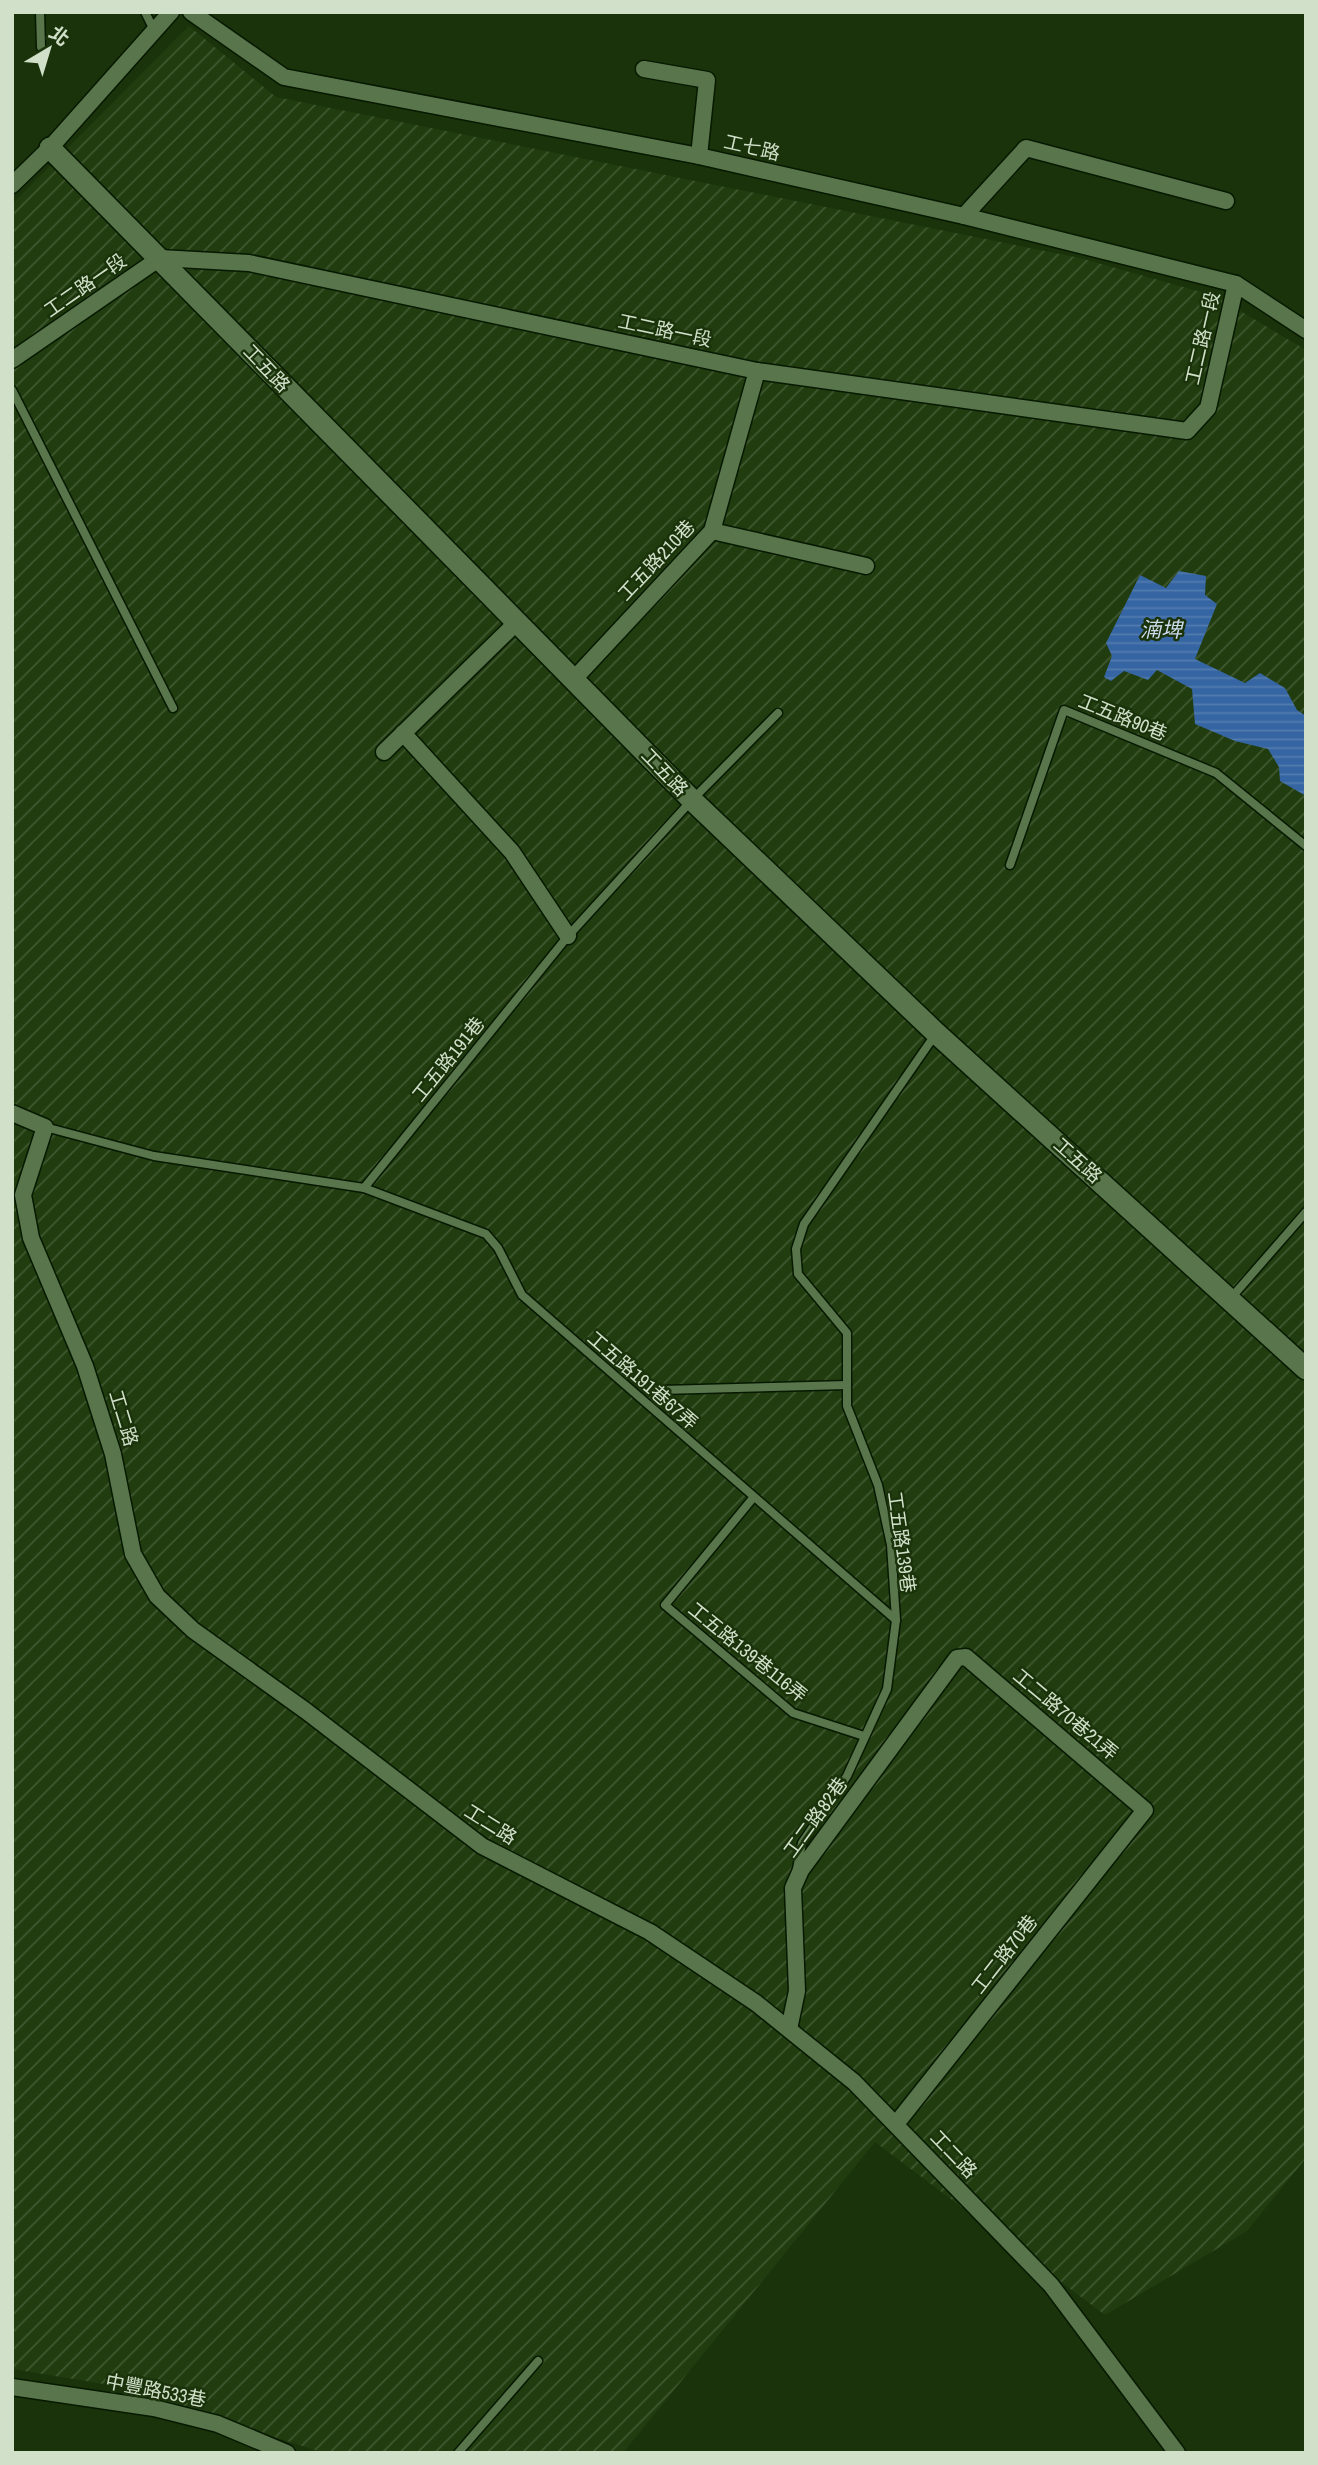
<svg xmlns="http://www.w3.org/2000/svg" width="1318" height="2465" font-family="'Archivo Narrow','Noto Sans TC',sans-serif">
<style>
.industrial{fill:url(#industrial-furrows)}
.water{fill:url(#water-rules)}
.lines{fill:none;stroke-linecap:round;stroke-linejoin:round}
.lane-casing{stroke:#071900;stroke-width:11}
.street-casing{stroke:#071900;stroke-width:19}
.secondary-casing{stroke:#071900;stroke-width:24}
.lane{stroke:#59754b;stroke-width:8}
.street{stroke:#59754b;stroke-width:16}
.secondary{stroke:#59754b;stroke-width:21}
.labels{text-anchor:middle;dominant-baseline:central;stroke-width:5;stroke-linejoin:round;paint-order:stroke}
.street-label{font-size:19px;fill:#d0e0c9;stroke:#1a330b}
.water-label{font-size:21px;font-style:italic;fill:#cfdcee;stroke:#1a330b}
</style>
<defs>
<pattern id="industrial-furrows" width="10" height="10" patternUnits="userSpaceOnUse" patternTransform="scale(1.75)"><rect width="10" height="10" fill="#213c0e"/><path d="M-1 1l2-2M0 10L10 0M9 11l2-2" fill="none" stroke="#405830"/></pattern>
<pattern id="water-rules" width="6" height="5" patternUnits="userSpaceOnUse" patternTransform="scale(1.75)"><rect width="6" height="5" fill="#3665a3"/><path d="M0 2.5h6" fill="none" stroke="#527bae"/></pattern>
</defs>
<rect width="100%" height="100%" fill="#1a330b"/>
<polygon class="industrial" points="189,26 276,97 1080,258 1215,296 1306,350 1306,2158 1247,2231 1105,2315 875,2142 623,2453 324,2453 116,2386 12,2369 12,204"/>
<polygon class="water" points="1179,571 1206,576 1205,595 1217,604 1195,659 1245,683 1260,673 1285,688 1297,710 1306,716 1306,796 1280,781 1279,767 1268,749 1235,741 1195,724 1192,689 1157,670 1148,680 1124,671 1111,681 1104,677 1112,656 1106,643 1140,575 1166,588"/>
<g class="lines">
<defs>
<g id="lane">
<polyline points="40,12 41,47"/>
<polyline points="145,12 155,32"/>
<polyline points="12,390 173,708"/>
<polyline points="1010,865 1064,710 1216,773 1306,846"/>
<polyline points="45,1127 154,1156 364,1188 486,1234 498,1248 522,1295 896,1620"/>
<polyline points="364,1188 568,936 692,800 778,713"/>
<polyline points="1231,1298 1306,1212"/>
<polyline points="662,1390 847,1385"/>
<polyline points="753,1498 665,1605 793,1713 864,1736"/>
<polyline points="797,1869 802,1843 847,1776 887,1689 896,1620 891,1545 878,1485 847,1406 847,1333 798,1274 796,1249 804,1224 935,1035"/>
<polyline points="458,2453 538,2361"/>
</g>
<g id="street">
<polyline points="191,12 284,77 699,156 964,216 1236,284 1306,330"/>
<polyline points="644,69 707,80 699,156"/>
<polyline points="12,185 50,148 171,12"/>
<polyline points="964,216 1026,148 1226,201"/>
<polyline points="12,360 160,258 249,263 757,371 1187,431 1208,408 1236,284"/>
<polyline points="712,531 866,566"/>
<polyline points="575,678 712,531 757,371"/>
<polyline points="403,733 512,852 568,936"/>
<polyline points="384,752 516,623"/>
<polyline points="12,1113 45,1127 23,1195 31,1238 85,1366 113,1454 133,1554 157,1596 193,1630 306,1711 482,1846 650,1932 756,2003 854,2082 1051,2285 1177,2453"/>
<polyline points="789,2029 797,1991 793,1888 801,1870 957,1658 966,1657 1145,1810 896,2124"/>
<polyline points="12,2387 154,2408 218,2424 287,2453"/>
</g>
<polyline id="secondary" points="50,148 692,800 936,1033 1306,1369"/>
</defs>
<use href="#lane" class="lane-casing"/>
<use href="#street" class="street-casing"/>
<use href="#secondary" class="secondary-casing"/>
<use href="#lane" class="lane"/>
<use href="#street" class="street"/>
<use href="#secondary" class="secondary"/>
</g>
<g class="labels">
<g class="street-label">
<text transform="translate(752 147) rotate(13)">工七路</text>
<text transform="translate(85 285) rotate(-35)">工二路一段</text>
<text transform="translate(665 330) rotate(12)">工二路一段</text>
<text transform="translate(1202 338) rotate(-77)">工二路一段</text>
<text transform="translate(267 368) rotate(46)">工五路</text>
<text transform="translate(656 560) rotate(-47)">工五路210巷</text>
<text transform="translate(1123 717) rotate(22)">工五路90巷</text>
<text transform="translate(665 772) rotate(46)">工五路</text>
<text transform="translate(448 1059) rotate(-51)">工五路191巷</text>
<text transform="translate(1078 1160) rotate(42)">工五路</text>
<text transform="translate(643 1380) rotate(41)">工五路191巷67弄</text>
<text transform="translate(124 1418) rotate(73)">工二路</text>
<text transform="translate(902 1542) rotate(82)">工五路139巷</text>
<text transform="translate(748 1652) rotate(39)">工五路139巷116弄</text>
<text transform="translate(1066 1714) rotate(40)">工二路70巷21弄</text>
<text transform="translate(815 1817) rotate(-54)">工二路82巷</text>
<text transform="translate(491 1824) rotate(32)">工二路</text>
<text transform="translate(1004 1954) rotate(-52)">工二路70巷</text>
<text transform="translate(954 2154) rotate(46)">工二路</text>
<text transform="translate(156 2390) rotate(11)">中豐路533巷</text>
</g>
<g class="water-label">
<text x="1161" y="629">湳埤</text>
</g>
</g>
<rect width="1318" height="2465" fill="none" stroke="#d0e0c9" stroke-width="28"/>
<g transform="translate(49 49) rotate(38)" stroke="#1a330b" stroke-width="5" paint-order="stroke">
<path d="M0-5L12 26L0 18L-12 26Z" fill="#d0e0c9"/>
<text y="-10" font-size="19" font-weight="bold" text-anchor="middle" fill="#d0e0c9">北</text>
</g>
</svg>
